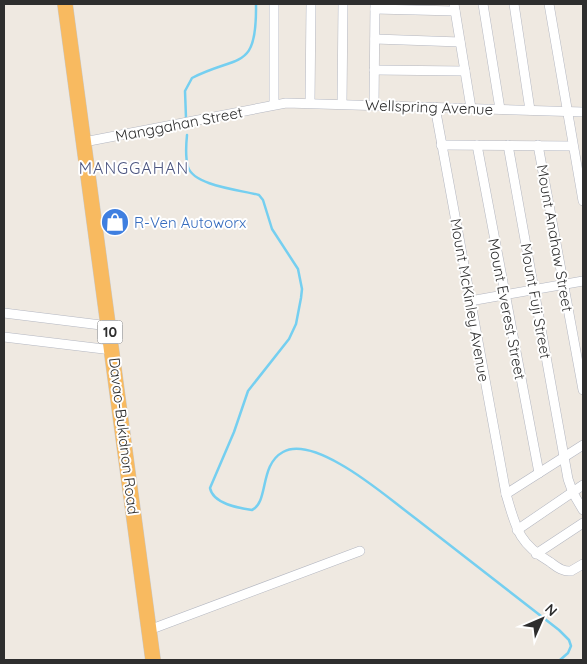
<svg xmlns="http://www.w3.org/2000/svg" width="587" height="664" font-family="Quicksand,sans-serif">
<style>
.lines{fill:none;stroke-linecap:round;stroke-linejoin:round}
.stream{stroke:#75cff0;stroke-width:2.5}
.minor-casing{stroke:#b4b7c1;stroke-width:10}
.trunk-casing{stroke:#c9c9c9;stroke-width:16}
.minor{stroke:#fff;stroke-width:9}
.trunk{stroke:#f8ba60;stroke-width:15}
.labels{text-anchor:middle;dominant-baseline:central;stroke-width:4;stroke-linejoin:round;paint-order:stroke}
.shield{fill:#fff;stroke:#6d6d6d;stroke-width:1}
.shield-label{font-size:14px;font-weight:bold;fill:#2e2e2e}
.street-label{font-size:15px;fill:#2e2e2e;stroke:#fff}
.shop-label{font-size:15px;fill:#366cbe;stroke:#fff;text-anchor:start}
.neighbourhood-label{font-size:16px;letter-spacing:1px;fill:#4d5680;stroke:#fff}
</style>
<rect width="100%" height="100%" fill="#efe9e1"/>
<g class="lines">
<g class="stream">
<path d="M186,118l-1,-27 7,-13c47,-24 65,-6 64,-74"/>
<path d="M187,135c-1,10 -2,22 1,32 6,19 53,23 71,28l4,5 9,29 26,40 4,20 -1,9 -5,26 -7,15 -41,52 -14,41 -24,56c3,16 29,20 42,22 17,-8 7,-45 31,-58 16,-9 43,4 57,12 27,15 51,36 75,54 48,37 96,75 144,112l10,10 2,6 -3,7 -8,7"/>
</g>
<defs>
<g id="minor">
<polyline points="454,4 471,108"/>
<polyline points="483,4 500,109"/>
<polyline points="514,4 530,110"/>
<polyline points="549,4 583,201"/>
<polyline points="375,9 455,11"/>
<polyline points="375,39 460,42"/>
<polyline points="374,70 465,71"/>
<polyline points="310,102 311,4"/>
<polyline points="274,104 274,4"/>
<polyline points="342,104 343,4"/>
<polyline points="374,106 375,4"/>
<path d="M435,107l71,387c10,34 12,49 44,68 7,5 13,10 21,9l12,-7"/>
<polyline points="84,142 286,103 583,112"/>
<polyline points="441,145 573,146"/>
<polyline points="477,145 539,473"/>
<polyline points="508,145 568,479 573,493 583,510"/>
<polyline points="538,145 583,390"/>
<polyline points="470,301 583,281"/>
<polyline points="4,313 109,326"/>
<polyline points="4,337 112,350"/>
<polyline points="506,494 583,445"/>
<polyline points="517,530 583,485"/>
<polyline points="536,554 583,523"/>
<polyline points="149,630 360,551"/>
</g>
<polyline id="trunk" points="65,4 153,660"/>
</defs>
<use href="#minor" class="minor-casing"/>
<use href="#trunk" class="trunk-casing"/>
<use href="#minor" class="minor"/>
<use href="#trunk" class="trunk"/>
</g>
<defs>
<symbol id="shop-disc" viewBox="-11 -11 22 22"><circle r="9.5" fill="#3f7fe0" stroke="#fff"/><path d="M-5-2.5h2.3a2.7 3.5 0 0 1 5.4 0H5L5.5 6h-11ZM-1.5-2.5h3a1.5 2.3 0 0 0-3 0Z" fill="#fff"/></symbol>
</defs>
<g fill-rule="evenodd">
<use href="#shop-disc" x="99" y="206" width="32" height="32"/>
</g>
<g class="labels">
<rect class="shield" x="97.5" y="320.5" width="25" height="23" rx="4"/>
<g class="shield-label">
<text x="110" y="332">10</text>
</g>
<g class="street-label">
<text transform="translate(429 107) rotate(2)">Wellspring Avenue</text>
<text transform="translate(179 124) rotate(-11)">Manggahan Street</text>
<text transform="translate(555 238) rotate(80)">Mount Anahaw Street</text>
<text transform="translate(470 300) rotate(80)">Mount McKinley Avenue</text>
<text transform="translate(536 301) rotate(80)">Mount Fuji Street</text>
<text transform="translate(507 309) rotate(79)">Mount Everest Street</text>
<text transform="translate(124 436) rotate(83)">Davao-Bukidnon Road</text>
</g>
<g class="shop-label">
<text x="134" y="222">R-Ven Autoworx</text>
</g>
<g class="neighbourhood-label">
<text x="134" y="168">MANGGAHAN</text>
</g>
</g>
<rect width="587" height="664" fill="none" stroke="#2e2e2e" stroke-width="10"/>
<g transform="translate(542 619) rotate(45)" stroke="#ffffff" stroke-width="4" paint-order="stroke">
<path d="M0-4L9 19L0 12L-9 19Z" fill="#2e2e2e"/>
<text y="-8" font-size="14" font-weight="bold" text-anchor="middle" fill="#2e2e2e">N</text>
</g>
</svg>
